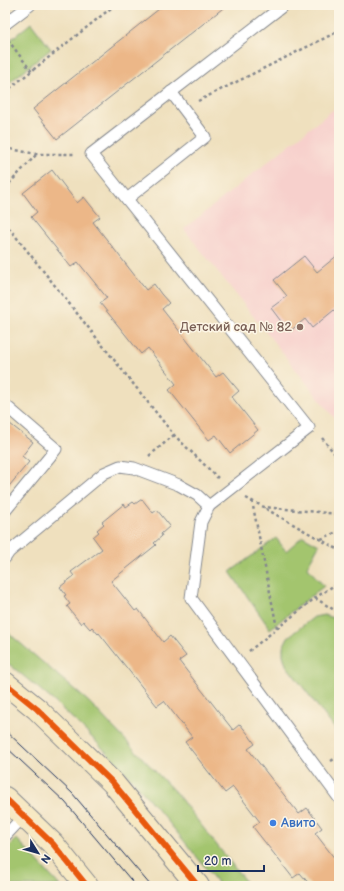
<svg xmlns="http://www.w3.org/2000/svg" width="344" height="891" font-family="'Balsamiq Sans',sans-serif">
<style>
.built{fill:#f7d0cc}
.green{fill:#a3c56e;stroke:#5f7a66}
.building{fill:#ecb788}
.lines{fill:none;stroke-linecap:round;stroke-linejoin:round}
.lane-casing{stroke:#85888e;stroke-width:13}
.secondary-casing{stroke:#85888e;stroke-width:24}
.path{stroke:#85888e;stroke-width:2.5;stroke-dasharray:3 3;stroke-linecap:butt}
.lane{stroke:#fff;stroke-width:11}
.secondary{stroke:#f7e9c3;stroke-width:22}
.tram{stroke:#1b2f5e;stroke-width:1}
.cycleway-casing{stroke:#fcf5e5;stroke-width:8}
.cycleway{stroke:#e8590c;stroke-width:6}
.education-dot{fill:#8d6e63;stroke:#fcf5e5;stroke-width:1.5}
.shop-dot{fill:#3f7fe0;stroke:#fcf5e5;stroke-width:1.5}
.labels{text-anchor:middle;dominant-baseline:central;stroke-width:3;stroke-linejoin:round;paint-order:stroke}
.education-label{font-size:13px;fill:#785e54;stroke:#fcf5e5;text-anchor:end}
.shop-label{font-size:13px;fill:#366cbe;stroke:#fcf5e5;text-anchor:start}
</style>
<rect width="100%" height="100%" fill="#fcf5e5"/>
<filter id="ink" filterUnits="userSpaceOnUse"><feTurbulence type="fractalNoise" baseFrequency=".025" numOctaves="2"/><feDisplacementMap in="SourceGraphic" scale="8" xChannelSelector="R" yChannelSelector="G"/><feConvolveMatrix kernelMatrix="1 2 1 2 8 2 1 2 1" color-interpolation-filters="sRGB"/></filter>
<filter id="wash" filterUnits="userSpaceOnUse"><feTurbulence type="fractalNoise" baseFrequency=".012" numOctaves="4" result="noise"/><feDisplacementMap in="SourceGraphic" scale="16" xChannelSelector="R" yChannelSelector="G"/><feGaussianBlur stdDeviation="0.9" result="paint"/><feColorMatrix in="noise" values="0 0 0 0 0 0 0 0 0 0 0 0 0 0 0 0 0 1.4 0 .05"/><feComposite in="paint" operator="in"/></filter>
<g filter="url(#wash)">
<rect width="100%" height="100%" fill="#efe0be"/>
<polygon class="built" points="339,105 339,424 184,229"/>
<g class="green">
<polygon points="31,23 51,49 5,86 5,44"/>
<polygon points="303,536 319,545 307,567 324,586 270,629 230,572 276,538 286,551"/>
<polygon points="324,615 333,618 339,626 339,732 335,729 286,665 283,655 283,647 288,637 314,617"/>
<path d="M5,630l84,72 87,91 73,93h-29c-46,-58 -92,-115 -146,-166 -21,-21 -46,-40 -69,-59z"/>
<polygon points="17,839 60,886 5,886 5,851"/>
</g>
<g id="blocks">
<g class="building">
<polygon points="164,5 227,5 57,139 33,109"/>
<polygon points="52,170 77,203 84,197 100,217 93,222 146,290 154,284 161,294 169,303 162,309 216,377 223,372 239,391 232,397 258,430 230,453 216,435 209,440 169,390 176,384 148,348 141,354 100,303 107,298 78,262 71,267 31,217 37,212 23,193"/>
<polygon points="339,254 339,306 312,328 305,319 289,332 271,308 287,296 274,280 304,256 317,272"/>
<polygon points="5,420 33,442 22,456 29,462 5,491"/>
<polygon points="142,499 153,513 157,510 170,526 161,534 162,536 154,543 156,545 111,581 135,611 138,609 163,642 170,636 186,656 179,661 233,730 240,724 248,734 255,744 248,749 299,814 307,808 322,828 315,833 339,864 339,886 311,886 300,873 293,878 253,827 260,822 233,787 225,793 185,742 192,737 164,701 157,706 99,633 98,634 92,627 90,629 83,621 81,624 67,606 70,604 64,596 66,595 60,587 74,576 71,572 102,549 93,537 99,532 97,530 104,524 102,522 124,504 126,507 133,502 135,504"/>
</g>
</g>
</g>
<g filter="url(#ink)">
<use href="#blocks" fill-opacity="0" stroke="#85888e" stroke-width="1"/>
<g class="lines">
<defs>
<g id="lane">
<polyline points="5,24 30,5"/>
<polyline points="127,199 205,137 171,92"/>
<polyline points="5,405 56,449 5,511"/>
<polyline points="209,506 201,522 191,598 339,798"/>
<polyline points="5,558 9,552 104,473 120,466 134,468 179,485 197,495 209,506 309,428 91,154 284,5"/>
<polyline points="5,836 24,816"/>
</g>
<g id="secondary">
<polyline points="5,683 37,709 113,783 198,886"/>
<polyline points="5,798 53,844 87,886"/>
</g>
</defs>
<use href="#lane" class="lane-casing"/>
<use href="#secondary" class="secondary-casing"/>
<g class="path">
<polyline points="8,40 32,72"/>
<polyline points="5,92 115,5"/>
<polyline points="198,101 339,31"/>
<polyline points="5,148 36,154 75,154"/>
<polyline points="5,188 36,155"/>
<polyline points="5,223 174,435 218,478"/>
<polyline points="322,438 339,459"/>
<polyline points="149,456 174,435"/>
<polyline points="246,498 264,507 339,514"/>
<polyline points="252,501 277,628"/>
<polyline points="266,509 339,550"/>
<polyline points="321,539 339,531"/>
<polyline points="315,598 339,613"/>
<polyline points="249,651 315,598 339,582"/>
<polyline points="331,761 339,756"/>
</g>
<use href="#lane" class="lane"/>
<use href="#secondary" class="secondary"/>
<g class="tram">
<polyline points="5,730 72,793 151,886"/>
<polyline points="5,746 65,802 136,886"/>
</g>
<defs>
<g id="cycleway">
<polyline points="5,683 37,709 113,783 198,886"/>
<polyline points="5,798 53,844 87,886"/>
</g>
</defs>
<use href="#cycleway" class="cycleway-casing"/>
<use href="#cycleway" class="cycleway"/>
</g>
</g>
<circle class="education-dot" cx="300" cy="327" r="4"/>
<circle class="shop-dot" cx="273" cy="823" r="4"/>
<g class="labels">
<g class="education-label">
<text x="292" y="327">Детский сад № 82</text>
</g>
<g class="shop-label">
<text x="281" y="823">Авито</text>
</g>
</g>
<rect width="344" height="891" fill="none" stroke="#fcf5e5" stroke-width="20"/>
<g transform="translate(38 853) rotate(127)" stroke="#fcf5e5" stroke-width="3" paint-order="stroke">
<path d="M0-3L7 15L0 10L-7 15Z" fill="#1b2f5e"/>
<text y="-6" font-size="11" font-weight="bold" text-anchor="middle" fill="#1b2f5e">N</text>
</g>
<path d="M198 865v6h66v-6" fill="none" stroke="#1b2f5e" stroke-width="2"/>
<text x="204" y="865" font-size="12" fill="#1b2f5e" stroke="#fcf5e5" stroke-width="3" paint-order="stroke">20 m</text>
</svg>
